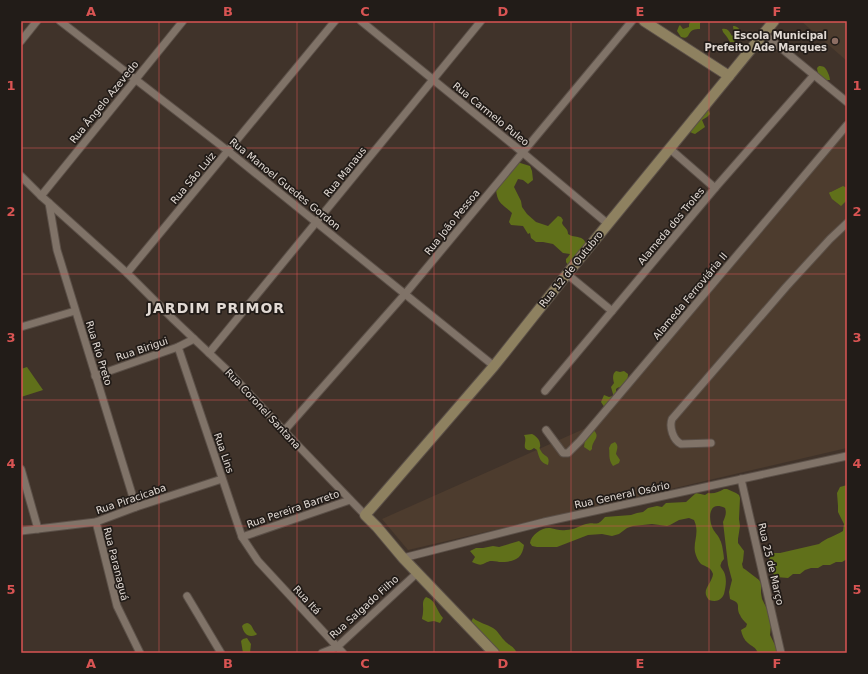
<svg xmlns="http://www.w3.org/2000/svg" width="868" height="674" font-family="'DejaVu Sans',sans-serif">
<style>
.built{fill:#4d3c2e}
.forest{fill:#60701a}
.lines{fill:none;stroke-linecap:round;stroke-linejoin:round}
.street-casing{stroke:#5b5048;stroke-width:9}
.secondary-casing{stroke:#5b5048;stroke-width:12}
.street{stroke:#807368;stroke-width:7}
.secondary{stroke:#8e8160;stroke-width:10}
.grid{fill:none;stroke:#d95453;stroke-width:1;stroke-opacity:0.55}
.education-dot{fill:#8d6e63;stroke:#221c18;stroke-width:1.5}
.labels{text-anchor:middle;dominant-baseline:central;stroke-width:3.5;stroke-linejoin:round;paint-order:stroke}
.poi-label{font-size:10px;font-weight:bold;fill:#e2dad4;stroke:#221c18;text-anchor:end}
.street-label{font-size:10px;fill:#e2dad4;stroke:#221c18}
.district-label{font-size:14px;font-weight:bold;letter-spacing:1px;fill:#e2dad4;stroke:#221c18}
.neatline{fill:none;stroke:#d95453;stroke-width:1.5}
.grid-label{font-size:13px;text-anchor:middle;font-weight:bold;fill:#d95453}
</style>
<rect width="100%" height="100%" fill="#40332a"/>
<g class="built">
<polygon points="801,21 847,21 847,61"/>
<polygon points="847,119 847,448 408,550 382,519 586,428"/>
</g>
<g class="forest">
<path d="M691,21h11l-2,2v6c-3,0 -5,0 -7,1 -6,3 -3,10 -12,7l-4,-6 2,-5 1,-1 3,4 6,-2v-3z"/>
<path d="M733,26c4,0 7,2 7,7l9,3 -3,3 -8,-1 -4,4h-4l-3,-5 -4,-5 -1,-3c6,-1 7,2 10,7l2,-2z"/>
<path d="M819,66c1,0 4,0 5,1 3,2 6,10 6,13h-6l-3,-4 -3,-2 -1,-6z"/>
<polygon points="703,107 709,111 710,114 707,117 702,120 705,127 695,134 692,133 689,131 688,118 691,113 698,110"/>
<path d="M517,162l13,4 2,5 1,9 -5,4 -5,-4 -5,-1 -4,8 7,14 1,6 5,7 9,8 12,4 10,-10 3,1 2,3 -1,3c2,5 6,5 6,11 7,5 17,0 18,12l-9,11h-3l-2,2 1,3 -5,3 -2,-3v-3l2,-2 2,-3 -7,-1 -10,-9 -10,-2h-7l-5,-4 -1,-5 -2,1 -5,-8 -12,-1 -2,-3 3,-9c-10,-10 -14,-8 -16,-23z"/>
<polygon points="843,186 847,188 846,191 847,200 841,206 832,199 829,193 830,192 831,192"/>
<polygon points="27,367 43,390 21,397 21,369"/>
<path d="M616,371l4,1 4,-1 4,3c0,4 -1,9 -4,11 -3,2 -6,2 -8,4v4l-11,15 -4,-6 3,-7 5,2 4,-1v-2l-2,-7 3,-4c-1,-4 -2,-9 2,-12z"/>
<path d="M591,428c12,9 1,11 1,21l-2,2 -6,-4 1,-7z"/>
<path d="M532,434c4,2 8,6 8,10 1,5 -2,2 1,7 3,6 10,4 7,14 -8,-2 -9,-8 -11,-15l-3,-2c-4,3 -6,3 -9,0 -1,-5 2,-8 -1,-13z"/>
<path d="M615,442c4,4 2,7 1,12l4,6 -1,3 -6,3c-5,-7 -3,-11 -4,-18l2,-4z"/>
<path d="M847,485v74l-5,3h-6l-6,3h-7l-5,3h-7l-6,2 -5,4h-7l-5,4 -12,-1 -4,-5 -3,-13 4,-6h7l39,-9c7,-6 16,-8 24,-13l1,-7 -6,-12v-6l-1,-13 3,-6z"/>
<path d="M724,489h3l9,4 3,2 1,3 -1,21 1,7 -2,13v4l6,8 -1,10 -1,3 1,4 3,2 13,10 2,3v10l1,6 8,16 1,10 -1,10 6,12 1,6h-19c-3,-7 -6,-6 -10,-10 -4,-3 -6,-8 -7,-13l5,-3 1,-3c-3,-3 -6,-6 -7,-9 -5,-9 3,-11 -10,-16l-1,-7 3,-12 -4,-15 -5,-43c2,-5 4,-9 2,-14 -17,-8 -17,11 -12,21 2,4 6,7 7,11 2,2 4,16 4,19 -1,1 -3,3 -3,5 -2,3 2,5 3,8 3,7 2,14 0,22 -3,7 -8,8 -15,6 -9,-10 3,-16 4,-26 -2,-7 -7,-7 -12,-10 -3,-3 -5,-8 -6,-12 -2,-11 5,-19 -1,-32l-5,-2 -10,2 -9,5 -3,1 -15,-2 -19,2 -6,2 -8,6 -7,2 -10,-2 -14,1 -31,12h-20l-5,-1 -2,-3c1,-8 12,-16 20,-15 6,1 10,3 16,2 8,0 13,-4 20,-6 10,-3 10,4 19,-7l26,-2 6,-2 6,-1 5,-4 9,-2 5,1 4,-4 20,-1 10,-9 9,2 3,-2c6,1 11,-1 16,-4z"/>
<path d="M519,541l5,4c-2,15 -11,17 -25,17 -2,-1 -6,-1 -9,-1 -9,3 -7,6 -18,1l3,-5 -5,-6 6,-3h7l10,-2 6,1z"/>
<path d="M426,597c10,3 10,13 17,21l-3,5 -6,-2 -6,1 -6,-3c0,-2 1,-4 1,-7 1,-6 -2,-10 3,-15z"/>
<path d="M473,618c6,5 14,6 20,10 5,3 7,8 11,12 5,6 9,5 13,13h-22l-25,-29z"/>
<path d="M247,623c6,1 5,7 10,11l-1,1c-8,3 -12,-1 -14,-9l2,-2z"/>
<polygon points="247,638 251,644 250,653 243,653 241,641 243,639"/>
</g>
<g class="lines">
<defs>
<g id="street">
<polyline points="60,21 228,151 494,366"/>
<polyline points="361,21 522,152 608,224"/>
<polyline points="764,34 847,102"/>
<polyline points="21,41 37,21"/>
<polyline points="669,148 715,188"/>
<polyline points="21,176 41,196 49,203 127,273 173,319 228,371 284,431 365,515"/>
<polyline points="41,196 183,21"/>
<polyline points="49,203 57,250 136,507"/>
<polyline points="127,273 335,21"/>
<polyline points="567,274 612,311"/>
<polyline points="21,327 75,311"/>
<polyline points="178,347 242,537 258,561 343,653"/>
<polyline points="209,353 481,21"/>
<polyline points="95,376 178,347 194,339"/>
<polyline points="545,391 715,188 814,75"/>
<polyline points="546,430 563,453 568,453 580,441 847,125"/>
<polyline points="284,431 405,294 632,21"/>
<path d="M711,443l-30,1c-8,-4 -12,-17 -9,-25l114,-132 44,-48 17,-16"/>
<polyline points="21,469 38,529"/>
<polyline points="741,479 781,653"/>
<polyline points="96,522 117,606 140,653"/>
<polyline points="21,531 96,522 136,507 222,479"/>
<polyline points="242,537 350,500"/>
<polyline points="403,558 544,522 847,456"/>
<polyline points="187,596 221,653"/>
<polyline points="322,653 337,647 417,573"/>
</g>
<g id="secondary">
<polyline points="644,21 729,76"/>
<polyline points="494,653 403,558 377,527 365,515 374,505 494,366 567,274 774,21"/>
</g>
</defs>
<use href="#street" class="street-casing"/>
<use href="#secondary" class="secondary-casing"/>
<use href="#street" class="street"/>
<use href="#secondary" class="secondary"/>
</g>
<path class="grid" d="M159,21v632M297,21v632M434,21v632M571,21v632M709,21v632M21,148h826M21,274h826M21,400h826M21,526h826"/>
<circle class="education-dot" cx="835" cy="41" r="4"/>
<g class="labels">
<g class="poi-label">
<text x="827" y="35">Escola Municipal<tspan x="827" dy="12">Prefeito Ade Marques</tspan></text>
</g>
<g class="street-label">
<text transform="translate(104 102) rotate(-51)">Rua Ângelo Azevedo</text>
<text transform="translate(491 114) rotate(39)">Rua Carmelo Puleo</text>
<text transform="translate(345 172) rotate(-51)">Rua Manaus</text>
<text transform="translate(193 178) rotate(-50)">Rua São Luiz</text>
<text transform="translate(285 184) rotate(39)">Rua Manoel Guedes Gordon</text>
<text transform="translate(452 222) rotate(-51)">Rua João Pessoa</text>
<text transform="translate(671 226) rotate(-50)">Alameda dos Troles</text>
<text transform="translate(571 269) rotate(-51)">Rua 12 de Outubro</text>
<text transform="translate(690 296) rotate(-50)">Alameda Ferroviária II</text>
<text transform="translate(142 349) rotate(-19)">Rua Birigui</text>
<text transform="translate(99 353) rotate(73)">Rua Río Preto</text>
<text transform="translate(263 409) rotate(47)">Rua Coronel Santana</text>
<text transform="translate(224 453) rotate(71)">Rua Lins</text>
<text transform="translate(622 495) rotate(-12)">Rua General Osório</text>
<text transform="translate(131 499) rotate(-19)">Rua Piracicaba</text>
<text transform="translate(293 509) rotate(-19)">Rua Pereira Barreto</text>
<text transform="translate(116 564) rotate(76)">Rua Paranaguá</text>
<text transform="translate(771 564) rotate(77)">Rua 25 de Março</text>
<text transform="translate(307 600) rotate(47)">Rua Itá</text>
<text transform="translate(364 607) rotate(-42)">Rua Salgado Filho</text>
</g>
<g class="district-label">
<text x="216" y="308">JARDIM PRIMOR</text>
</g>
</g>
<rect width="868" height="674" fill="none" stroke="#221c18" stroke-width="44"/>
<rect x="22" y="22" width="824" height="630" class="neatline"/>
<g class="grid-label">
<text x="91" y="16">A</text>
<text x="228" y="16">B</text>
<text x="365" y="16">C</text>
<text x="503" y="16">D</text>
<text x="640" y="16">E</text>
<text x="777" y="16">F</text>
<text x="11" y="90">1</text>
<text x="857" y="90">1</text>
<text x="11" y="216">2</text>
<text x="857" y="216">2</text>
<text x="11" y="342">3</text>
<text x="857" y="342">3</text>
<text x="11" y="468">4</text>
<text x="857" y="468">4</text>
<text x="11" y="594">5</text>
<text x="857" y="594">5</text>
<text x="91" y="668">A</text>
<text x="228" y="668">B</text>
<text x="365" y="668">C</text>
<text x="503" y="668">D</text>
<text x="640" y="668">E</text>
<text x="777" y="668">F</text>
</g>
</svg>
